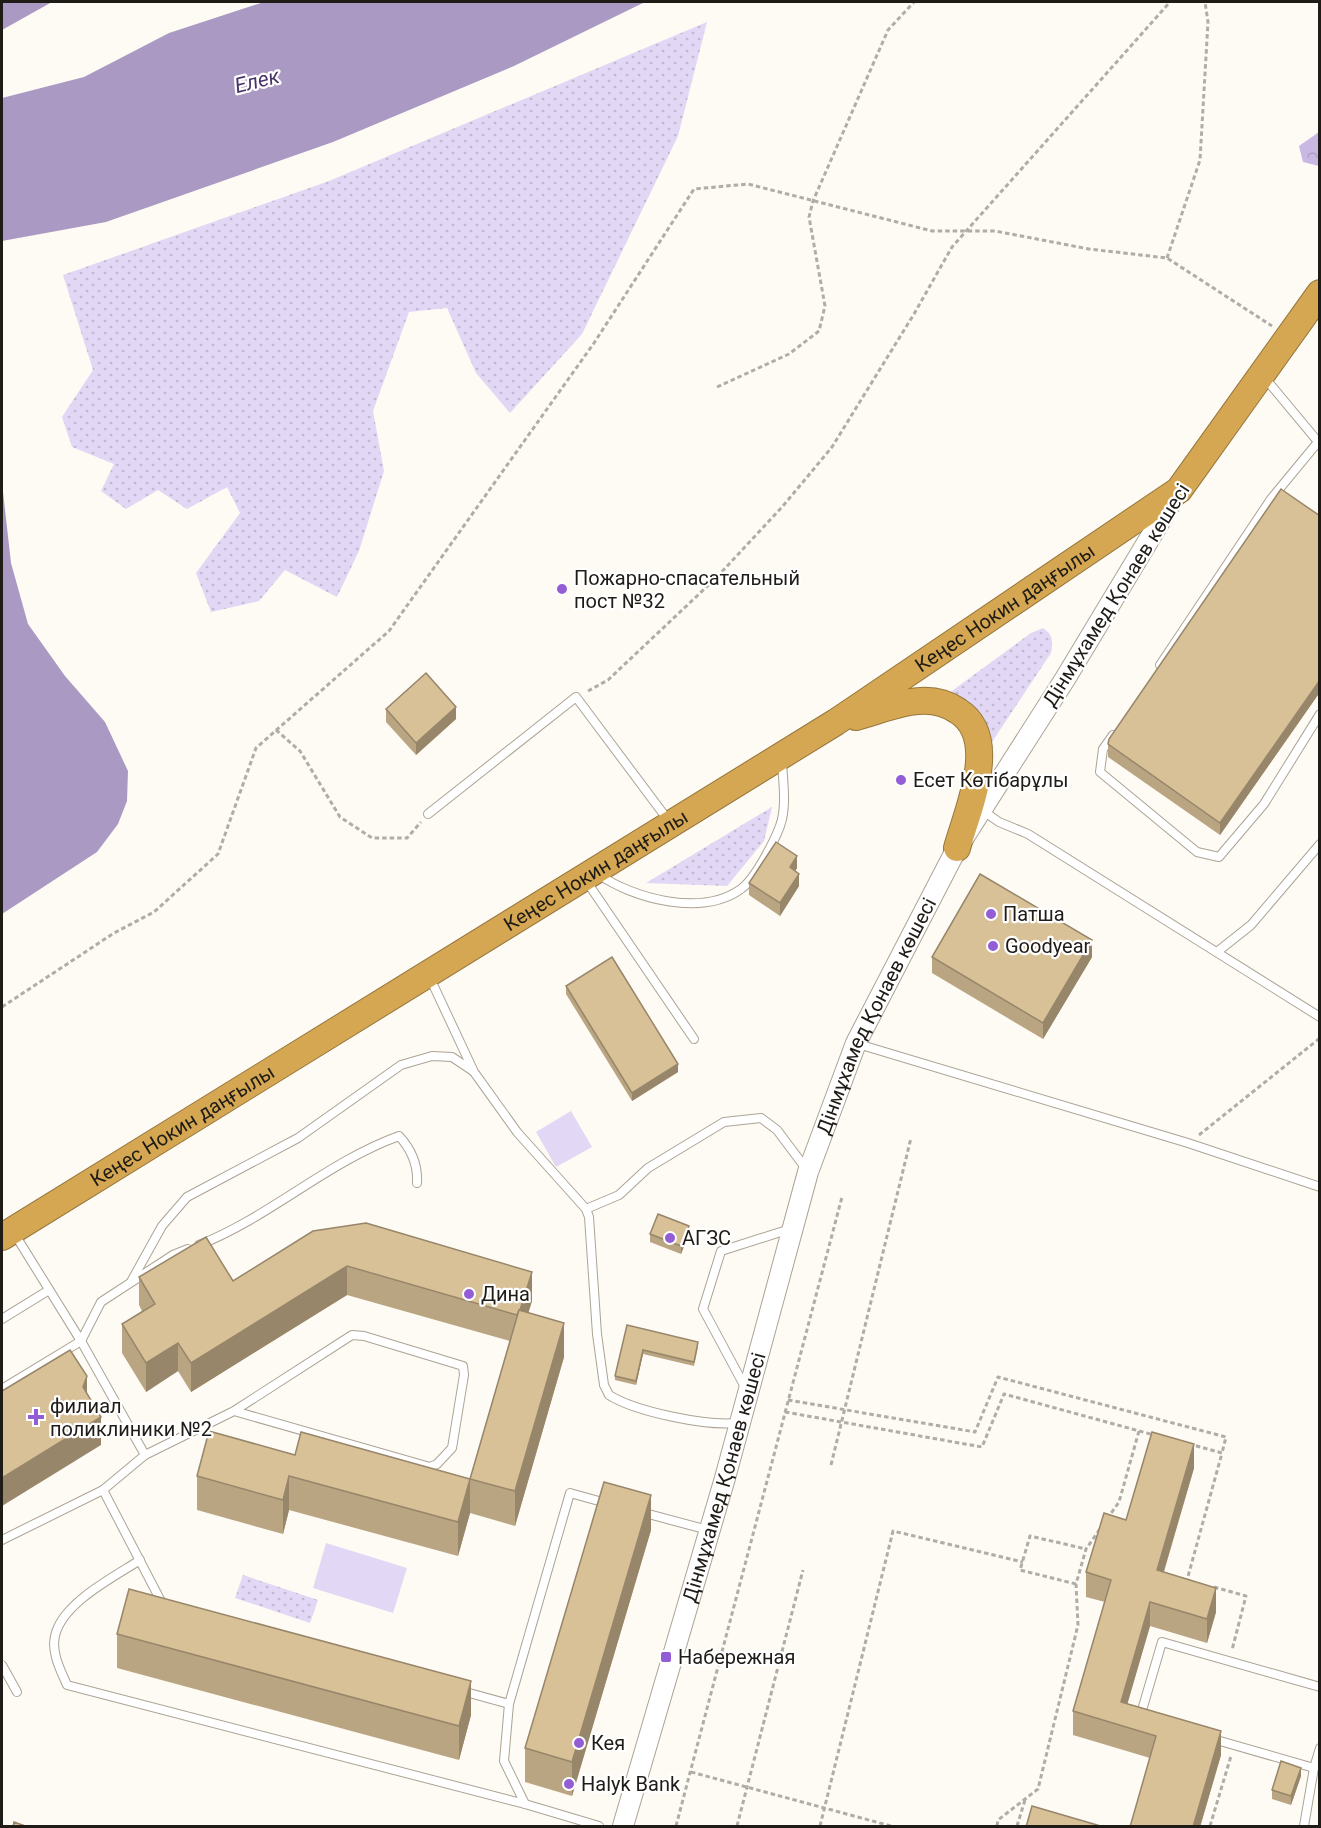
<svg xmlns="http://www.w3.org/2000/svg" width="1321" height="1828" font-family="Roboto,sans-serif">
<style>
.grass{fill:url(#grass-dots)}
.forest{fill:url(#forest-crowns)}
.pitch{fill:#e2d8f5}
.water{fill:#aa9ac3}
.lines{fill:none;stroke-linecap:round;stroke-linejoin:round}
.lane-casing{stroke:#aca395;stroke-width:10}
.secondary-casing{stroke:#aca395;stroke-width:22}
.highway-casing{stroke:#95763d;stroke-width:28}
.path{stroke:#b0aca7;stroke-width:3;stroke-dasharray:4.5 3;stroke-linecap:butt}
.lane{stroke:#fff;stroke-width:8}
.secondary{stroke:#fff;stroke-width:20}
.highway{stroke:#d5a752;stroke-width:26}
.wall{fill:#baa582}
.shaded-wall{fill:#97866a}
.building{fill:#d8c097;stroke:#97866a;stroke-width:1.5}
.poi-dot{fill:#935dd5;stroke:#fff;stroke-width:2}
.labels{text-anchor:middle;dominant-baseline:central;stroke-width:4.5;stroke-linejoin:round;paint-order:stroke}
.poi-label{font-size:20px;fill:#1f1b16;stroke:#fff;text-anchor:start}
.street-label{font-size:20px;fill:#1f1b16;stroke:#fff}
.water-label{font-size:21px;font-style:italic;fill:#493267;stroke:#fff}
</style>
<defs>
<pattern id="grass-dots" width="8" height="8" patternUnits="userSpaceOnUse" patternTransform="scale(1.5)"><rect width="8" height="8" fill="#e2d8f5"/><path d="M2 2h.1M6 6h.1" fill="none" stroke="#c1b9d1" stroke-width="1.8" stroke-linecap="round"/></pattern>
<pattern id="forest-crowns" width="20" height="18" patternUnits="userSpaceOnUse" patternTransform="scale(1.5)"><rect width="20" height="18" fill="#c8b8e3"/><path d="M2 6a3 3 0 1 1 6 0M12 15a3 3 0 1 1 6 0" fill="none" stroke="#ab9ec2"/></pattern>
</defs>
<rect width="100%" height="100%" fill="#fefaf4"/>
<g class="grass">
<polygon points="707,22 678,136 582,334 510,413 476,373 447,308 409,312 373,411 384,471 359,551 337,597 285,570 259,601 211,612 196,573 240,513 227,487 187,509 158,490 126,509 101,491 114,464 72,447 62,417 93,370 63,275 329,181"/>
<path d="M1043,628c10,7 10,13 8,25l-63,95 -43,-52 86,-63z"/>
<polygon points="772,807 764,841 727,886 646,883"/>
<polygon points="243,1575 318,1600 310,1623 235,1598"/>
</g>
<polygon class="forest" points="1319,132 1319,166 1303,162 1299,146"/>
<g class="pitch">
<polygon points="571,1111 592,1147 556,1167 536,1132"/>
<polygon points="326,1543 407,1568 393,1613 313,1588"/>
</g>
<g class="water">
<polygon points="2,2 52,2 2,30"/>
<polygon points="264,2 645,2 514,66 333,142 106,222 2,241 2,98 84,77 169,33"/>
<polygon points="2,483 11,563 28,624 65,676 105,722 128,771 127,801 118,824 97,852 2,914"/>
</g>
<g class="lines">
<defs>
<g id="lane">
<polyline points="1265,378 1320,444"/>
<polyline points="1160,665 1271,499 1318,442"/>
<polyline points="1113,735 1103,749 1100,772 1197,852 1219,857 1264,804 1320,714"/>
<polyline points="982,810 999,822 1028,834 1320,1017"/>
<polyline points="428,814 576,697 668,820"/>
<path d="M598,874c36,25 104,43 143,15 14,-10 33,-47 39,-63 7,-19 3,-44 2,-64"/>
<polyline points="587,882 694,1039"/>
<polyline points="1217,952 1251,925 1320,844"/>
<path d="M430,978l44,94 43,60 69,77 3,8 8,117 7,51 5,10c27,17 97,31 128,28"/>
<polyline points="858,1044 1188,1143 1320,1187"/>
<polyline points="586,1209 619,1195 648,1168 724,1122 761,1118 777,1130 807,1170"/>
<polyline points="14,1233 81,1341 101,1302 173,1255 188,1249"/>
<path d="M199,1245c71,-28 128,-83 200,-109 13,14 19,29 18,47"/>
<polyline points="132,1280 162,1226 187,1197 298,1138 401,1065 432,1056 452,1057 473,1071"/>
<polyline points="2,1319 49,1290"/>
<polyline points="745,1387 703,1309 721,1251 790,1229"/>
<polyline points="2,1389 81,1341 145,1455 103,1490 163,1605"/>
<polyline points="145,1455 234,1411 352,1335 364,1336 463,1366 464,1375 452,1448 437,1464 430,1467 234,1411"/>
<polyline points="641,1512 708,1530"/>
<polyline points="2,1540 103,1490"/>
<path d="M140,1560c-26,17 -78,43 -85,76 -4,17 6,35 12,49l458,119 74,22"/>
<polyline points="2,1665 17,1692"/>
<polyline points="462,1691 509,1704"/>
<polyline points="1140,1717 1162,1642 1320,1687"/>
<polyline points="1213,1739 1314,1768 1320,1748"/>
<polyline points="525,1804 504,1761 509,1704 570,1493 606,1503"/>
<polyline points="1304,1826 1314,1768"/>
</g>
<g id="secondary">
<path id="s1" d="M623,1826l102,-348 83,-306 48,-129 101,-195 108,-169 112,-186"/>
</g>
<g id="highway">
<path d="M856,717c18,-5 36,-12 54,-15 17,-3 34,-1 48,9 43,27 9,100 -1,137"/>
<path id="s2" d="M2,1237l834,-515 343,-232 141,-197"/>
</g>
</defs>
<use href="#lane" class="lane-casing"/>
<use href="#secondary" class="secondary-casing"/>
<use href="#highway" class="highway-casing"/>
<g class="path">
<polyline points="1167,258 1200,160 1208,22 1205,2"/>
<polyline points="717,387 789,354 819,331 825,306 809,217 813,201 888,30 914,2"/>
<polyline points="588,691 608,680 716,578 783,506 832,447 914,314 952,247 1170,2"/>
<polyline points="276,730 300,751 340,817 372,838 407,838 421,822"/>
<polyline points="2,1007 114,933 154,912 218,854 256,748 389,631 594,343 694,189 748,184 932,231 995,231 1089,249 1167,258 1272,326"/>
<polyline points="1199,1135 1320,1038"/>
<polyline points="788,1400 975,1432 998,1377 1226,1437 1222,1453"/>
<polyline points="785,1412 982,1447 1004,1394 1154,1435"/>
<polyline points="831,1465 911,1138"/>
<polyline points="1107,1519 1119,1502 1139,1431"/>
<polyline points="1190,1581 1187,1580 1222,1453 1193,1445"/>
<polyline points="1076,1584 1020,1570 1030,1536 1086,1549"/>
<polyline points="1214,1587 1246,1596 1232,1650"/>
<polyline points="691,1772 891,1826"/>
<polyline points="676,1826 842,1197"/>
<polyline points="737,1826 803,1570"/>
<polyline points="820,1826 893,1531 1023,1562"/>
<polyline points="997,1826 998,1820 1038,1789 1078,1625 1076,1584 1086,1549 1100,1529"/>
<polyline points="1017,1826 1025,1800"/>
<polyline points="1210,1826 1231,1756"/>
</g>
<use href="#lane" class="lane"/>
<use href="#secondary" class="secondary"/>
<use href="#highway" class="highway"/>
</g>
<g class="wall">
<polygon points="1320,516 1320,692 1220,835 1108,757 1108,744"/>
<polygon points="386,709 456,719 416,755 386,722"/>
<polygon points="797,868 795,871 799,886 780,916 749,895 749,883"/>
<polygon points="932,957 1092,957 1043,1039 932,973"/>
<polygon points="566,986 678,1072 632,1101 566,994"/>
<polygon points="313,1231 532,1301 528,1312 564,1357 515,1526 470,1513 458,1556 289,1510 283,1534 197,1510 197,1476 295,1455 470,1479 510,1341 347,1295 191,1392 178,1371 146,1392 122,1353 122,1324 142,1311 139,1305 139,1277 233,1281"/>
<polygon points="650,1234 689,1234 681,1254 650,1242"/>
<polygon points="627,1325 698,1347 694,1366 643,1354 636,1385 615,1380 615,1376"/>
<polygon points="1194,1468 1164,1572 1216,1612 1207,1643 1150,1626 1127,1704 1221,1755 1200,1827 1130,1827 1150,1758 1073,1735 1073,1711 1105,1602 1086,1597 1086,1572 1126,1520"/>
<polygon points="651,1530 572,1796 525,1782 525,1748"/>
<polygon points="117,1634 471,1715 459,1760 117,1668"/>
<polygon points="1301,1776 1291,1805 1272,1799 1272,1790"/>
</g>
<g class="shaded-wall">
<polygon points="1320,680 1320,692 1220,835 1220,823"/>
<polygon points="456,707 456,719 416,755 416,743"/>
<polygon points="797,856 797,868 790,880 790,867"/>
<polygon points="799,874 799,886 780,916 780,903"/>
<polygon points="1092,940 1092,957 1043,1039 1043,1023"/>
<polygon points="678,1064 678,1072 632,1101 632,1093"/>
<polygon points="689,1226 689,1234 681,1254 681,1246"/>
<polygon points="347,1266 347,1295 191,1392 191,1363"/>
<polygon points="532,1272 532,1301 519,1344 519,1315"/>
<polygon points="564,1323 564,1357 515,1526 515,1491"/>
<polygon points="178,1343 178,1371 146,1392 146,1363"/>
<polygon points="643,1350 643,1354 636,1385 636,1381"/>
<polygon points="87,1376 87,1405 83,1387"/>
<polygon points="101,1417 101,1445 2,1506 2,1478"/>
<polygon points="1194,1444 1194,1468 1157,1594 1157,1570"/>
<polygon points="289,1476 289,1510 283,1534 283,1500"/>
<polygon points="470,1479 470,1513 458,1556 458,1522"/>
<polygon points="651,1495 651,1530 572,1796 572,1762"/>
<polygon points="1216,1588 1216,1612 1207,1643 1207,1619"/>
<polygon points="1150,1602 1150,1626 1121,1726 1121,1702"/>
<polygon points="471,1681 471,1715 459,1760 459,1726"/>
<polygon points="1221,1731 1221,1755 1200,1827 1193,1827"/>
<polygon points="1301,1768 1301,1776 1291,1805 1291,1796"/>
</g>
<g class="building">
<polygon points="1281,489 1320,516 1320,680 1220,823 1108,744 1109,739"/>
<polygon points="426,673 456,707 416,743 386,709"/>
<polygon points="776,842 797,856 790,867 799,874 780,903 749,883"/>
<polygon points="980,874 1092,940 1043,1023 932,957"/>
<polygon points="612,957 678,1064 632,1093 566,986"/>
<polygon points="658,1214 689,1226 681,1246 650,1234"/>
<polygon points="366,1223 532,1272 520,1310 519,1310 517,1315 347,1266 191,1363 178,1343 146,1363 122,1324 155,1304 139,1277 206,1237 233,1281 313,1231"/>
<polygon points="519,1310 564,1323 515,1491 470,1479"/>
<polygon points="627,1325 698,1342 694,1362 643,1350 636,1381 615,1376"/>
<polygon points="70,1350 87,1376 83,1387 101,1417 2,1478 2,1391"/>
<polygon points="209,1431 295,1455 301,1432 470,1479 458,1522 289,1476 283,1500 197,1476"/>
<polygon points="1152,1432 1194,1444 1157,1570 1216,1588 1207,1619 1150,1602 1121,1702 1221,1731 1193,1827 1130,1827 1156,1736 1073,1711 1111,1580 1086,1572 1104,1513 1126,1520"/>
<polygon points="604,1482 651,1495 572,1762 525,1748"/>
<polygon points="129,1589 471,1681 459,1726 117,1634"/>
<polygon points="1281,1761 1301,1768 1291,1796 1272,1790"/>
<polygon points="1032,1806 1104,1827 1026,1827"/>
<polygon points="14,1822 28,1827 13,1827"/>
</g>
<g class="poi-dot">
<circle cx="562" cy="589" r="6"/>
<circle cx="901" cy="780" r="6"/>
<circle cx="991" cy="914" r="6"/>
<circle cx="993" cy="946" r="6"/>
<circle cx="670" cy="1238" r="6"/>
<circle cx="469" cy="1294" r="6"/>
<path d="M33 1408h6v6h6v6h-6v6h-6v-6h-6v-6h6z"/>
<rect x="660" y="1651" width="12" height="12" rx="3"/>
<circle cx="579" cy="1743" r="6"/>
<circle cx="569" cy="1784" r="6"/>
</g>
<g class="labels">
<g class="poi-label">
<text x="574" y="578">Пожарно-спасательный<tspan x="574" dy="23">пост №32</tspan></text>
<text x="913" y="780">Есет Көтібарұлы</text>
<text x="1003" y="914">Патша</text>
<text x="1005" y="946">Goodyear</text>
<text x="682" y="1238">АГЗС</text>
<text x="481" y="1294">Дина</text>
<text x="50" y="1406">филиал<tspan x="50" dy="23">поликлиники №2</tspan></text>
<text x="678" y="1657">Набережная</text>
<text x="591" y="1743">Кея</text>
<text x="581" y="1784">Halyk Bank</text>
</g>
<g class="street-label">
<text transform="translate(1116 595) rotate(-58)">Дінмұхамед Қонаев көшесі</text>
<text stroke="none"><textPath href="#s2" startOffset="1184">Кеңес Нокин даңғылы</textPath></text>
<text stroke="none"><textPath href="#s2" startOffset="698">Кеңес Нокин даңғылы</textPath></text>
<text stroke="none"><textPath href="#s1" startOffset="850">Дінмұхамед Қонаев көшесі</textPath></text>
<text stroke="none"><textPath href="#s2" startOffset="212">Кеңес Нокин даңғылы</textPath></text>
<text stroke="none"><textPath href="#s1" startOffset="363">Дінмұхамед Қонаев көшесі</textPath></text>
</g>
<g class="water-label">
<text transform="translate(257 81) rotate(-14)">Елек</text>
</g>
</g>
<rect width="1321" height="1828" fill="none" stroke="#1f1b16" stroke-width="6"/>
</svg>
